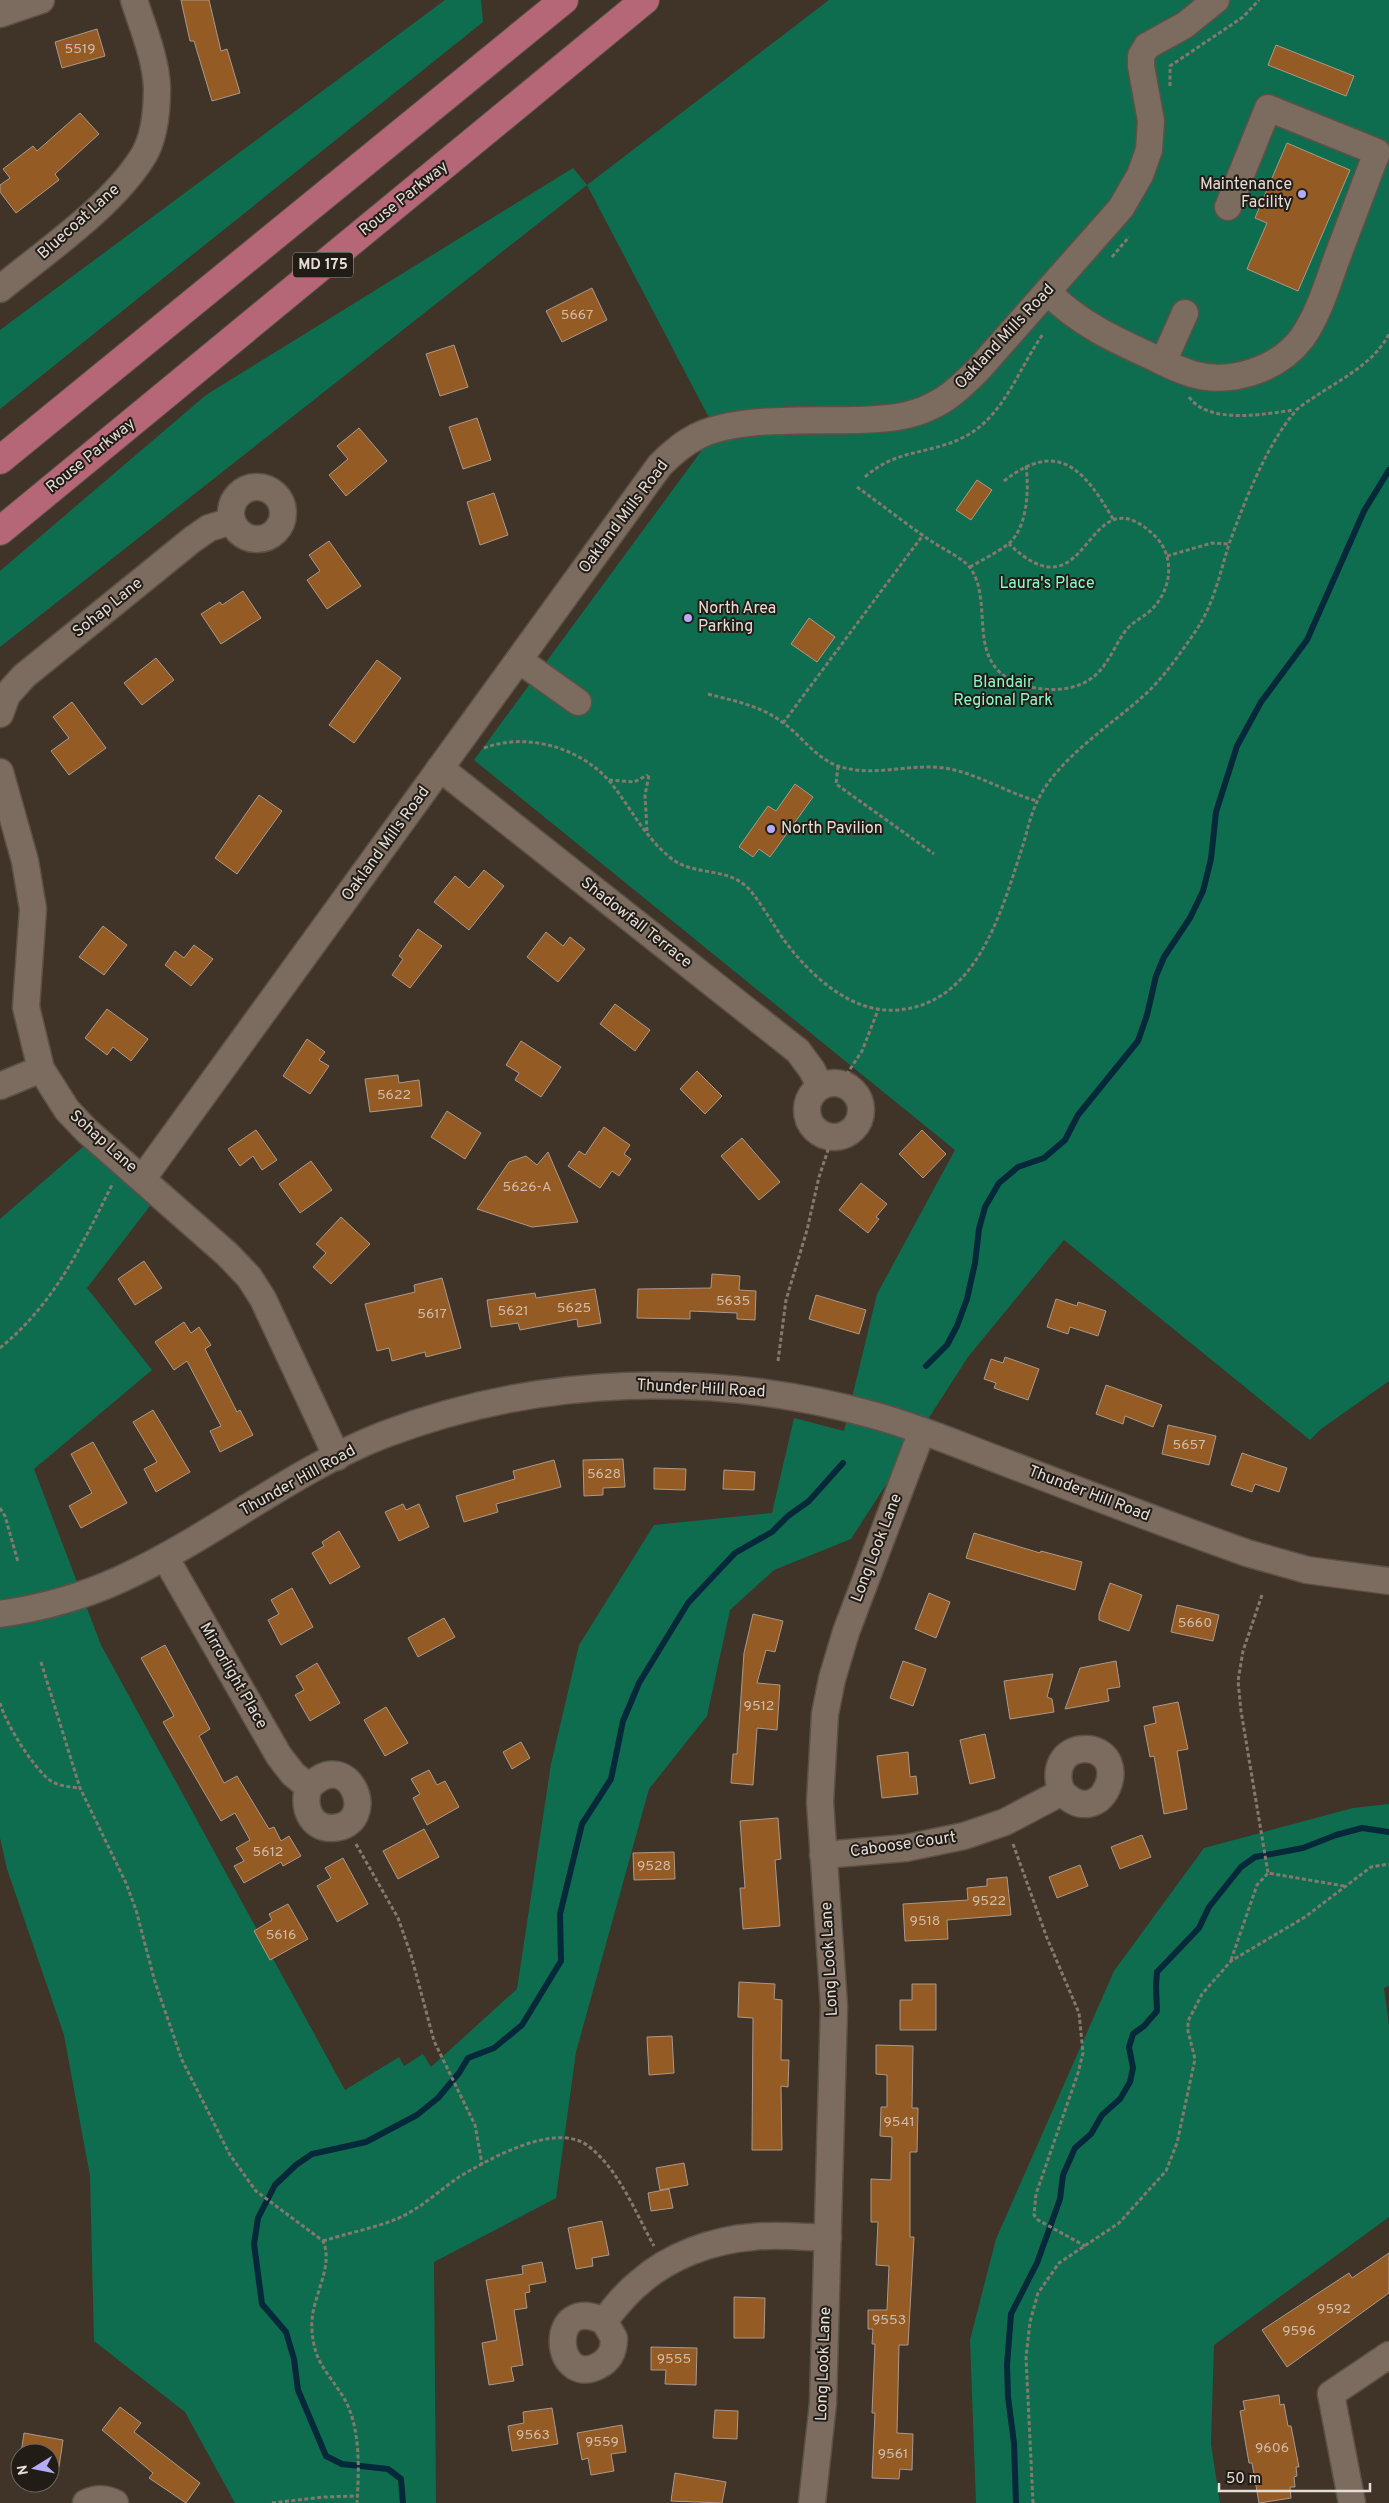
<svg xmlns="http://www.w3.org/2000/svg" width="1389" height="2503" font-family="Overpass,sans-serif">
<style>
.green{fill:#0e6d4f}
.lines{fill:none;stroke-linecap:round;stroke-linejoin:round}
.stream{stroke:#05293a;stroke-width:6}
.building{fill:#945b24;stroke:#a9998c}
.minor-casing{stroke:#5b5147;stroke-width:29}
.major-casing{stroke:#5b5147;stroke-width:30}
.path{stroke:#84796f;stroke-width:3;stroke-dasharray:4 2.5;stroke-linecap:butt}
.minor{stroke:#7b6c5f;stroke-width:26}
.major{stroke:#b56778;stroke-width:28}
.poi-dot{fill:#b4acf9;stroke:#221c17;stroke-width:2}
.labels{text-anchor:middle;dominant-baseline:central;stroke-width:4;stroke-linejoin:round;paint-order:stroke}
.number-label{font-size:14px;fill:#d1bcaa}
.shield{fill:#221c17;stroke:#aaa39d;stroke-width:1}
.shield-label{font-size:15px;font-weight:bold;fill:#e5ddd6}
.poi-label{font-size:16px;fill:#e5ddd6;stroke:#221c17;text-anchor:start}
.street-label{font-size:16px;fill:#e5ddd6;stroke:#221c17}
.park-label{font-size:16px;fill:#88fbcb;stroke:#221c17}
</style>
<rect width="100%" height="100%" fill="#403327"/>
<g class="green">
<polygon points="445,0 481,0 483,22 0,409 0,330"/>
<polygon points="829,0 1389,0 1389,1381 1321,1429 1310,1440 1064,1240 968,1357 851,1539 774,1570 730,1610 707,1716 649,1789 576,2052 556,2198 434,2262 436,2503 235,2503 185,2412 94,2341 90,2176 64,2035 7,1869 0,1838 0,1219 84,1146 153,1202 87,1288 152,1370 34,1469 101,1645 345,2090 399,2057 404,2066 423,2054 431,2067 517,1989 551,1764 579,1645 654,1525 772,1513 794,1418 844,1431 877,1294 955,1150 474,760 716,431 587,185 0,647 0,571 206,395 573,168 587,185"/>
<polygon points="1389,1804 1389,1986 1384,1988 1389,2025 1389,2217 1214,2345 1211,2444 1220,2503 976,2503 970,2340 996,2239 1114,1971 1204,1848 1353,1808"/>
</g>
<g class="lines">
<g class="stream">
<polyline points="926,1366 947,1345 957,1326 967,1299 975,1263 979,1229 985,1207 999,1183 1018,1167 1044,1158 1065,1140 1078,1115 1138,1041 1147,1015 1156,976 1164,957 1190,918 1203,891 1211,859 1216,812 1237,746 1261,702 1307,640 1364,511 1389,470"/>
<polyline points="403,2503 401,2479 388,2469 342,2464 326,2456 298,2390 294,2359 286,2332 262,2304 254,2244 258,2218 275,2185 296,2165 312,2154 366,2142 417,2115 438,2098 459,2073 468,2058 494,2048 522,2025 561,1961 560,1914 582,1824 611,1779 623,1721 639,1683 688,1603 735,1553 772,1532 788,1516 809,1501 843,1463"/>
<polyline points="1016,2503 1014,2443 1008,2397 1007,2365 1011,2314 1037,2263 1060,2199 1063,2175 1075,2148 1091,2134 1102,2115 1120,2099 1130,2082 1133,2068 1129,2047 1133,2034 1144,2026 1157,2011 1156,1986 1157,1972 1199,1928 1209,1907 1241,1867 1255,1857 1303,1848 1336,1835 1362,1828 1389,1832"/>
</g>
</g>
<g class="building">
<polygon points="181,0 209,0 221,51 227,49 240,93 212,101 194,41 190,41"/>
<polygon points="97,29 105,56 62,68 55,42"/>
<polygon points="1276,45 1354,76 1346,96 1268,65"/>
<polygon points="80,113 99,134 55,174 59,180 16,213 0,192 0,185 10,178 3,169 33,146 37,151"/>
<polygon points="1287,143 1350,170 1298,291 1247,269 1267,223 1255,218"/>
<polygon points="592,288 607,320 562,342 546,311"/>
<polygon points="454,345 468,387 440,396 426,354"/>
<polygon points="477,418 491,460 463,469 449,427"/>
<polygon points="359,428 387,461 346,496 329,475 348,459 337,446"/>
<polygon points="977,480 992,490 971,520 956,510"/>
<polygon points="494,493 508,535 480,545 467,502"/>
<polygon points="329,541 361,586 327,609 307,580 320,571 309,555"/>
<polygon points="243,591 261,618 221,644 201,614 220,602 222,605"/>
<polygon points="809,618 835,637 817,662 791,644"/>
<polygon points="156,658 174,680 142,705 124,683"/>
<polygon points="377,660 401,678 354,743 329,725"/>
<polygon points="72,702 106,748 69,775 51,751 69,738 53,717"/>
<polygon points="795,784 813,797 770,857 759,849 753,857 739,847 768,806 776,811"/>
<polygon points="259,795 282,811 237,874 215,858"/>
<polygon points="484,870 504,886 469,930 434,902 455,876 469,888"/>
<polygon points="103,926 127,945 104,975 79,957"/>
<polygon points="418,929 442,946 410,988 392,975 403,959 399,956"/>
<polygon points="546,932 563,946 570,937 585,949 558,982 527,957"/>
<polygon points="194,945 213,959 191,986 165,965 175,951 184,958"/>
<polygon points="615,1004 650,1030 635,1051 600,1024"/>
<polygon points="107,1009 148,1039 131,1061 113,1047 107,1055 85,1038"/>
<polygon points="307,1039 325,1052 319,1060 329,1066 310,1094 283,1076"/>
<polygon points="521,1041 561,1067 541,1097 515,1080 519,1073 506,1065"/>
<polygon points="697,1071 722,1096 705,1114 680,1089"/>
<polygon points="398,1075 399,1083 419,1080 422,1106 370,1112 365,1079"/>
<polygon points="447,1111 481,1133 465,1159 431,1137"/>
<polygon points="604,1127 630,1145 624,1154 631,1159 619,1176 612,1171 600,1188 568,1166 579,1151 585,1155"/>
<polygon points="256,1130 277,1160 262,1170 253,1156 240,1166 228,1149"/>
<polygon points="922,1130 946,1154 923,1178 899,1154"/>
<polygon points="742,1138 780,1182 759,1200 721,1156"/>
<polygon points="548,1152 578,1222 532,1227 477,1209 509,1162 526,1156 537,1165"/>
<polygon points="311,1161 332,1190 300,1213 279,1184"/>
<polygon points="861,1183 887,1204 876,1217 879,1219 868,1233 839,1210"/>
<polygon points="341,1217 370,1244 331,1284 313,1267 326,1253 316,1244"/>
<polygon points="144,1261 162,1288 135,1305 118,1279"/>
<polygon points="712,1274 740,1276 739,1290 756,1291 755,1320 737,1319 737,1313 690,1311 690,1319 637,1318 638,1289 711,1288"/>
<polygon points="442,1278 461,1348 426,1357 425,1352 392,1361 389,1348 377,1351 365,1304 415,1292 414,1285"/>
<polygon points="595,1289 601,1323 578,1327 577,1319 520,1330 518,1323 491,1327 487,1300 535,1293 536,1298"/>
<polygon points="816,1295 866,1310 859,1334 809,1319"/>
<polygon points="1056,1299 1077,1306 1078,1302 1106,1311 1098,1336 1070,1327 1068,1334 1047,1327"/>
<polygon points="184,1322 191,1333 199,1327 211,1345 205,1349 237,1412 240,1410 253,1435 220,1452 210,1431 221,1426 187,1361 174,1370 155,1342"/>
<polygon points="1005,1357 1039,1369 1028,1400 994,1388 996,1383 984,1379 991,1359 1003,1363"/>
<polygon points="1106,1385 1162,1405 1153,1427 1125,1416 1123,1424 1096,1414"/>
<polygon points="153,1410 190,1472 156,1492 144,1469 157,1462 133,1422"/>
<polygon points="1168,1425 1216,1436 1209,1465 1162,1454"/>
<polygon points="93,1442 127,1503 81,1528 69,1506 92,1493 71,1454"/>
<polygon points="1242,1453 1287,1468 1279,1492 1255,1484 1252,1492 1231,1485"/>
<polygon points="623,1459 625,1487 603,1488 603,1495 584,1496 583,1460"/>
<polygon points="554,1460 561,1487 496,1504 498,1512 464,1522 456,1496 515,1479 513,1471"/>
<polygon points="654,1468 686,1469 685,1490 654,1489"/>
<polygon points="724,1470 755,1472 754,1490 723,1489"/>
<polygon points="403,1504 406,1510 419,1504 429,1527 399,1541 385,1512"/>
<polygon points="339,1531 360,1567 330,1584 312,1553 324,1546 322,1542"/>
<polygon points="974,1533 1040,1553 1041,1551 1082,1562 1075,1590 966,1558"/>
<polygon points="1110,1583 1142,1595 1129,1631 1099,1620 1099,1614"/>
<polygon points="292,1588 313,1627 281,1645 268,1620 279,1614 271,1600"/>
<polygon points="929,1593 950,1602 936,1638 915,1629"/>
<polygon points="1177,1605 1219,1615 1213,1641 1171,1632"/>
<polygon points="753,1614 783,1621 775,1652 766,1650 757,1683 780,1685 777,1730 757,1728 753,1785 731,1783 733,1754 737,1754 744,1653"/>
<polygon points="444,1618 455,1637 418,1657 408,1638"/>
<polygon points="165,1645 210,1729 199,1736 224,1783 237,1776 269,1829 274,1827 281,1841 289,1836 301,1856 283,1866 281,1862 244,1883 234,1866 244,1861 236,1848 250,1840 235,1813 221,1821 163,1722 174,1716 141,1658"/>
<polygon points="903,1661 926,1669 913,1706 890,1698"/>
<polygon points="1116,1661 1120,1687 1107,1689 1109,1701 1065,1709 1080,1668"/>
<polygon points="317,1663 340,1703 310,1721 295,1695 304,1690 296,1676"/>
<polygon points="1053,1674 1047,1697 1052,1699 1054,1712 1010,1719 1004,1681"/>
<polygon points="1178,1702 1188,1749 1177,1751 1187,1809 1164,1814 1154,1756 1150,1757 1144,1726 1156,1723 1153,1707"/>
<polygon points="386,1707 408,1743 385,1756 364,1720"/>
<polygon points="985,1734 995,1778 970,1784 960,1740"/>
<polygon points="521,1742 530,1758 512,1769 503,1752"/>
<polygon points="908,1752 910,1777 916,1776 918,1794 882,1798 877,1756"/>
<polygon points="429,1770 437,1785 445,1781 459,1807 427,1825 413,1798 420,1794 411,1779"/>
<polygon points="778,1818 781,1859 775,1860 780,1926 743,1929 740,1888 745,1888 740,1821"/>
<polygon points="424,1829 439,1857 398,1879 383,1851"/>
<polygon points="1142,1835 1151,1857 1120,1869 1111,1847"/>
<polygon points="674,1852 675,1879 634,1880 633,1853"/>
<polygon points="343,1858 368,1904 337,1922 317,1886 331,1878 325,1868"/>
<polygon points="1080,1865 1088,1886 1057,1898 1049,1877"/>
<polygon points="1007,1877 1011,1915 947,1920 948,1939 905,1941 903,1904 968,1900 967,1888 987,1886 987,1879"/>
<polygon points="288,1904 308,1939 270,1960 254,1931 272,1920 269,1914"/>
<polygon points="739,1982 775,1984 774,1999 782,2000 781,2060 789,2060 788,2087 781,2086 782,2150 752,2150 753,2018 738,2017"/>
<polygon points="912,1984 936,1984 936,2030 900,2030 900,2000 912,2000"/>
<polygon points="672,2036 674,2073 649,2075 647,2037"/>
<polygon points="876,2045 913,2046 912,2108 918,2108 917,2152 910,2152 910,2237 914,2237 908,2345 899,2345 897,2433 913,2434 912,2470 900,2469 899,2479 872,2478 875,2413 872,2413 875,2344 872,2344 873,2329 868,2329 868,2310 887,2310 889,2266 876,2265 878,2222 871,2222 871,2179 891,2180 892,2137 880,2136 881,2107 887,2107 887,2075 876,2074"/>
<polygon points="684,2163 688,2185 660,2190 656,2168"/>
<polygon points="669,2189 673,2208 651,2211 648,2193"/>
<polygon points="602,2221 609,2255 592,2258 593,2266 576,2269 568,2228"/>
<polygon points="1389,2253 1389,2293 1287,2367 1262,2330 1349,2273 1352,2278"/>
<polygon points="542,2262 546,2282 529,2285 530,2292 525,2293 527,2308 514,2310 523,2365 511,2367 514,2381 489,2385 482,2343 497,2340 486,2280 523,2274 522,2266"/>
<polygon points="734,2297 765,2298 764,2338 734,2338"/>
<polygon points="651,2347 697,2348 696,2385 665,2384 666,2370 651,2370"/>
<polygon points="1279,2395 1280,2405 1284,2404 1288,2426 1291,2426 1299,2467 1296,2467 1297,2476 1294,2477 1295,2487 1290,2487 1291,2498 1259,2503 1252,2463 1249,2463 1240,2411 1245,2410 1243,2401"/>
<polygon points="120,2407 141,2423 134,2432 200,2483 186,2503 149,2478 153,2473 102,2430"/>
<polygon points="552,2408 558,2444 512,2451 508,2426 524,2423 523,2412"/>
<polygon points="715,2410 738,2411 737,2439 713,2438"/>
<polygon points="622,2425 626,2452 611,2454 614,2471 591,2475 588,2458 582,2460 577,2433"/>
<polygon points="24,2433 63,2440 59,2467 50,2466 50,2453 21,2453"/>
<polygon points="675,2473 726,2482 722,2503 671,2501"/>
</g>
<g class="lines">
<defs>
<g id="minor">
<polyline points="0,14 41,0"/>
<path d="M0,289c46,-38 110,-81 142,-131 12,-18 15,-48 15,-70 -1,-29 -14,-60 -23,-88"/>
<path d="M1048,292c31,32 69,49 109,67 11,6 23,11 35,15 38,11 86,-4 110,-36 17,-24 26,-56 36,-83 13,-35 26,-69 39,-103l-109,-44 -40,99"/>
<polyline points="1163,362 1185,313"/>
<circle cx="257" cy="513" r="26"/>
<polyline points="519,660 578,702"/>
<polyline points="0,714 7,695 24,676 193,539 209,528 232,521"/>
<polyline points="440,768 798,1051 812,1070 820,1086"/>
<polyline points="0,772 25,861 33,909 26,1007 41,1069 67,1110 87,1131 227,1254 249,1277 263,1299 337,1457"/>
<circle cx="834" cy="1110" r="27"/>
<polyline points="0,1086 41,1069"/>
<path d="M143,1178l517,-713c11,-11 22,-21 36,-28 39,-21 117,-16 162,-17 25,-1 51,-2 74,-14 18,-8 31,-22 45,-35l144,-163 19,-33 9,-25 2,-29 -10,-55v-10l6,-10 38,-21 31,-25"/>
<path d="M165,1557l114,199 14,18 16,13c-7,17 0,42 24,41 48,-3 17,-84 -24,-41"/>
<path d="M0,1614c41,-6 84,-18 121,-35 90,-41 170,-108 262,-144 156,-60 330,-64 490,-20 45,12 88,31 131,47 81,31 161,62 243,91l60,17 82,11"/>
<path d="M823,1855l83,-7 58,-12 41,-14 57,-30c-9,-20 -1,-44 25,-43 47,4 15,85 -25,43"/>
<path d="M604,2321c-58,-28 -50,68 -6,45 12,-6 16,-15 16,-28l-10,-17c11,-14 22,-28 36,-39 29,-26 73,-42 112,-45 25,-3 51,0 76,1"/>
<path d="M86,2503c10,-5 19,-5 29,0"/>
<polyline points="812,2503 823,2403 834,2006 820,1802 825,1714 832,1679 846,1632 922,1431"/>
<polyline points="1352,2503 1331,2394 1389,2355"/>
</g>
<g id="major">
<polyline points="0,460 564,0"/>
<polyline points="0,531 645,0"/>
</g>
</defs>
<use href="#minor" class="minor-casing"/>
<use href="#major" class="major-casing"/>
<g class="path">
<polyline points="1170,86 1170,66 1243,17 1259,0"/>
<polyline points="1112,257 1129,237"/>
<path d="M1189,397c20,28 76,17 105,13"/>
<path d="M865,477c31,-28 62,-22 97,-39 42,-20 56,-69 81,-104"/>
<path d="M1004,481c55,-43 81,-10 109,38"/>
<path d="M857,487c25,18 49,37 74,54 10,7 34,18 40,28 25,38 -11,102 60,118 27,6 58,2 74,-23 8,-11 13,-24 22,-35 8,-9 19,-13 26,-21 19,-20 22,-52 2,-72 -71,-68 -63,87 -146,8"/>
<polyline points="1167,556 1212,543 1229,544"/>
<path d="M970,567c12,-7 26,-14 37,-22 21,-16 22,-56 19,-79"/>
<path d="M708,694c26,7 51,11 74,28 20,14 32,35 56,44 35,12 71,-3 106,2 33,5 61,24 93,33"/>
<polyline points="783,723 923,535"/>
<path d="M484,748c42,-16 97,-1 127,35 20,25 34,55 61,76 22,17 56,8 76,29 14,16 24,35 36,52 26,35 67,74 114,70 82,-7 105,-105 126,-168 4,-15 8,-32 16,-46 20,-38 68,-69 100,-97 23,-20 40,-45 57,-70 17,-26 23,-56 32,-85 15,-41 37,-98 65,-131 5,-7 15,-12 22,-17 27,-18 58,-33 73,-62"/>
<polyline points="838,766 836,784 934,854"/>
<polyline points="609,780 634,782 648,775"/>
<polyline points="647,831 645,795 649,775"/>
<polyline points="843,1080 862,1051 878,1010"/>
<path d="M0,1348c55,-45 82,-103 113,-165"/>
<polyline points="778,1361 786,1300 807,1230 819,1177 832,1138"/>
<polyline points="0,1508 5,1516 18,1562"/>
<polyline points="1262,1595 1243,1651 1238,1681 1241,1711 1268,1873"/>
<path d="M41,1662l39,126 46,95 10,27 19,72 27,78 48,95 26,36 67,50c12,27 -14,59 -11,89 2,33 16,42 32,68 17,30 15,72 13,105"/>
<path d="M0,1703c7,23 30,59 47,75 9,8 22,9 33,10"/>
<polyline points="356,1844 398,1918 411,1955 434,2041 475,2125 482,2164"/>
<polyline points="1013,1844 1047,1938 1079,2013 1083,2053 1078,2073 1036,2194 1034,2215 1038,2220 1085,2246"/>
<polyline points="1231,1960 1257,1885 1268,1873 1344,1886"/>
<path d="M323,2241c25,-8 52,-13 76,-23 22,-10 41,-28 60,-41 30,-18 95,-55 128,-32 32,24 48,67 67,101"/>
<polyline points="272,2503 324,2497 357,2496"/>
<polyline points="1033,2503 1026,2357 1030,2322 1038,2293 1059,2263 1119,2223 1166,2171 1177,2143 1195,2059 1188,2031 1188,2021 1202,1994 1231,1961 1305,1917 1371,1867 1389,1864"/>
</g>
<use href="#minor" class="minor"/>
<use href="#major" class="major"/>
</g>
<g class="poi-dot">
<circle cx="1302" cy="194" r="5"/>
<circle cx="688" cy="618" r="5"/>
<circle cx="771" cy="829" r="5"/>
</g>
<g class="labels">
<g class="number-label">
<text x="80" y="49">5519</text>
<text x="577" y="315">5667</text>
<text x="394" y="1095">5622</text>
<text x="527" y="1187">5626-A</text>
<text x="733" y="1301">5635</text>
<text x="574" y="1308">5625</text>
<text x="513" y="1311">5621</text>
<text x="432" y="1314">5617</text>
<text x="1189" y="1445">5657</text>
<text x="604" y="1474">5628</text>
<text x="1195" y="1623">5660</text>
<text x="759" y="1706">9512</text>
<text x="268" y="1852">5612</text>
<text x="654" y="1866">9528</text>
<text x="989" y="1901">9522</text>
<text x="925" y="1921">9518</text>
<text x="281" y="1935">5616</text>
<text x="899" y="2122">9541</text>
<text x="1334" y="2309">9592</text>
<text x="889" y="2320">9553</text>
<text x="1299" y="2331">9596</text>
<text x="674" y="2359">9555</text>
<text x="533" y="2435">9563</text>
<text x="602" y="2442">9559</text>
<text x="1272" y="2448">9606</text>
<text x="893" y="2454">9561</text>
</g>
<rect class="shield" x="293" y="252.5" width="60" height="25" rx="4"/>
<g class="shield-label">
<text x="323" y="265">MD 175</text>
</g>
<g class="poi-label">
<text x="1292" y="185" text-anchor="end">Maintenance<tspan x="1292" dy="18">Facility</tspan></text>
<text x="698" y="609">North Area<tspan x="698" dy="18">Parking</tspan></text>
<text x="781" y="829">North Pavilion</text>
</g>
<g class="street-label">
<text transform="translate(404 199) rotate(-39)">Rouse Parkway</text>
<text transform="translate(79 222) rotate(-42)">Bluecoat Lane</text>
<text transform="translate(1005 337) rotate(-47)">Oakland Mills Road</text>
<text transform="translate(91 456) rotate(-39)">Rouse Parkway</text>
<text transform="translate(624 517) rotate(-53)">Oakland Mills Road</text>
<text transform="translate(108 608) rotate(-39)">Sohap Lane</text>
<text transform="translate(386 844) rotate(-54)">Oakland Mills Road</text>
<text transform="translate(636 923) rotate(38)">Shadowfall Terrace</text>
<text transform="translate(103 1142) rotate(42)">Sohap Lane</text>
<text transform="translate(701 1389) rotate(3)">Thunder Hill Road</text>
<text transform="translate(298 1481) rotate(-29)">Thunder Hill Road</text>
<text transform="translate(1089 1494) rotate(21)">Thunder Hill Road</text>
<text transform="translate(877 1548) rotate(-69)">Long Look Lane</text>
<text transform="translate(233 1676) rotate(60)">Mirrorlight Place</text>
<text transform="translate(903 1845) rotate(-8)">Caboose Court</text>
<text transform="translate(830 1959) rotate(-93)">Long Look Lane</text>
<text transform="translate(824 2364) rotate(-88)">Long Look Lane</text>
</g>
<g class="park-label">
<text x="1047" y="584">Laura's Place</text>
<text x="1003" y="683">Blandair<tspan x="1003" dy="18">Regional Park</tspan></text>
</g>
</g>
<g transform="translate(35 2468) rotate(260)"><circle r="24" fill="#221c17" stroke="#706963"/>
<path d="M0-4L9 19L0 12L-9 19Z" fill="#b4acf9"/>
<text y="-8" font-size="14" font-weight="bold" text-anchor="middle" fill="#e5ddd6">N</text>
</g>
<path d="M1219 2483v8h151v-8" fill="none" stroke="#e5ddd6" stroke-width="2.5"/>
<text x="1226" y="2483" font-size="15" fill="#e5ddd6" stroke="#221c17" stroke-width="4" paint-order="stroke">50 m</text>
</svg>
